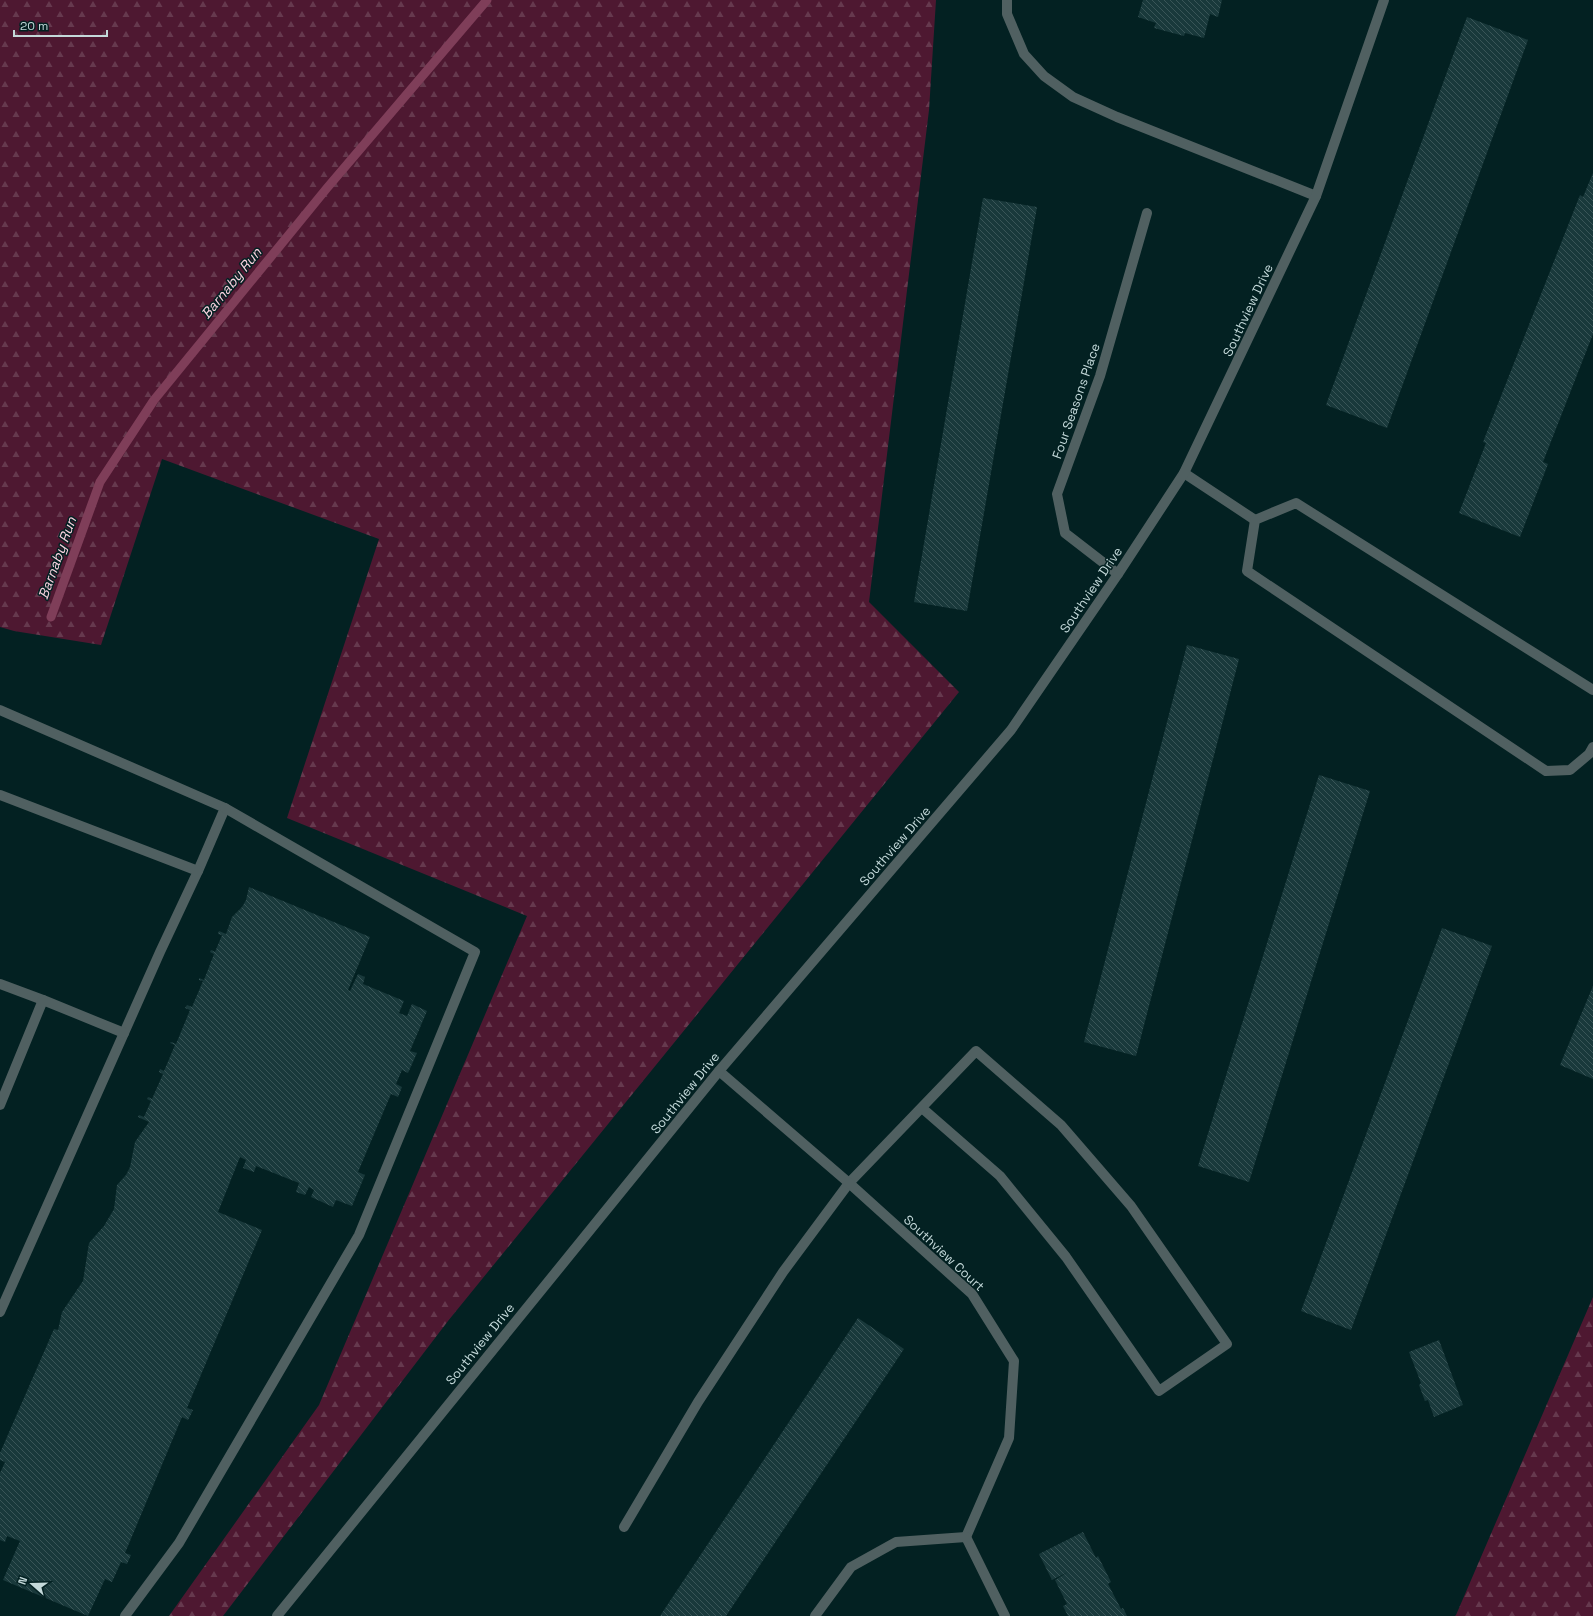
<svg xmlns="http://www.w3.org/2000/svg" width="1593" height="1616" font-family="'Space Grotesk',sans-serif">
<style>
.forest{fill:url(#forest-firs)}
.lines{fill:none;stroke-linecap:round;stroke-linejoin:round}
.stream{stroke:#7f3e59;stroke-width:9}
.building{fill:url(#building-back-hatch)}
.service{stroke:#506061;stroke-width:10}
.minor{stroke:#506061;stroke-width:10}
.labels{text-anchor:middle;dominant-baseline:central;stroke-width:3;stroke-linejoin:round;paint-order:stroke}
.street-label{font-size:13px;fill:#c4d9da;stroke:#032122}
.water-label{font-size:14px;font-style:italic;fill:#fbd2e0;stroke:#032122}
</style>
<defs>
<pattern id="forest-firs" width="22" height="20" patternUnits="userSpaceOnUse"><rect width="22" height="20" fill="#4e1831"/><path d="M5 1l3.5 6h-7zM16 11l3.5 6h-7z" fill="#66394e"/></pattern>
<pattern id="building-back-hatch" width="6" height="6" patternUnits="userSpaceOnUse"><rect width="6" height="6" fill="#19393b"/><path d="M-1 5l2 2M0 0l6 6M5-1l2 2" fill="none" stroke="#395557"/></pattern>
</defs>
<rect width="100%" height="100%" fill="#032122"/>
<g class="forest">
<polygon points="0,0 936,0 929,110 869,602 959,692 448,1321 223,1616 169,1616 319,1405 527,916 287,818 379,539 162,459 101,645 14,631 0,627"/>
<polygon points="1593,1297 1593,1616 1455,1616 1456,1615"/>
</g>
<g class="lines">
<polyline class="stream" points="51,617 100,482 154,400 327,188 487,0"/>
</g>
<g class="building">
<polygon points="1143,0 1222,0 1218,17 1210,14 1204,38 1185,33 1184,36 1154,28 1156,23 1138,17"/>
<polygon points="1467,17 1528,40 1387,428 1326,405"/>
<polygon points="1593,173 1593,334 1543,462 1548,464 1520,537 1459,513 1486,443 1483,442 1580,195 1583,197"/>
<polygon points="983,198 1037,207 967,611 914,602"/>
<polygon points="1187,645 1239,659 1136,1056 1084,1042"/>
<polygon points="1319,775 1370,791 1249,1182 1198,1166"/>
<polygon points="249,887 370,937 348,990 350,991 358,974 365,977 363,984 404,1001 399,1013 407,1016 412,1004 427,1011 410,1051 417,1053 408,1073 402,1070 396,1084 402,1087 398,1097 391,1094 358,1172 365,1175 352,1206 336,1200 333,1207 311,1197 314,1190 309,1187 305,1195 296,1192 299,1183 256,1166 254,1172 243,1168 246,1160 240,1157 218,1212 262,1230 187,1408 193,1410 188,1420 182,1417 125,1553 131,1555 127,1564 121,1562 112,1582 105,1579 88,1616 3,1580 20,1541 7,1536 5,1542 0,1540 0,1473 5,1462 0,1460 0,1453 54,1329 58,1330 62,1312 83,1281 89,1243 104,1226 114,1209 117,1185 126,1175 130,1167 135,1142 149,1122 138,1117 139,1115 144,1117 151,1101 147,1099 148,1097 152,1099 163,1074 159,1072 160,1069 164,1071 175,1045 170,1043 171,1042 176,1044 190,1010 185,1008 187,1005 192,1007 203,981 199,980 199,978 204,980 214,954 210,952 211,950 215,952 222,935 218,934 219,931 226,934 232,917 242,907 246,900"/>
<polygon points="1442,928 1492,946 1351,1330 1301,1311"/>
<polygon points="1593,986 1593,1079 1560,1065"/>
<polygon points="858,1318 904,1349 726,1616 660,1616"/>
<polygon points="1439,1340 1463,1405 1434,1417 1428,1400 1425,1401 1419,1385 1421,1383 1409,1352"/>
<polygon points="1083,1532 1096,1558 1098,1556 1111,1582 1108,1584 1121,1609 1123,1608 1127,1616 1068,1616 1063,1606 1067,1604 1055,1580 1068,1572 1052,1580 1039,1554"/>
</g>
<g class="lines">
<g class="service">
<polyline points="1007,0 1007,14 1024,54 1044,76 1073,97 1117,117 1316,196"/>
<polyline points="1184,473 1255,520"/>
<polyline points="1593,690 1296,503 1255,520 1247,571 1546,771 1570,770 1589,754 1593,747"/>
<polyline points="0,710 225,808 198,871"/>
<polyline points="0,795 198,871 160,952 0,1312"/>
<polyline points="0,984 43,1000"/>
<polyline points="0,1105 43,1000 124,1033"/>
<polyline points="624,1527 698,1402 783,1272 849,1183 976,1051 1061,1125 1131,1206 1227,1344 1159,1391 1066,1257 1000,1176 922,1108"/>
<polyline points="125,1616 179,1543 359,1235 475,952 225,808"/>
</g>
<g class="minor">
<polyline points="1118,574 1065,533 1057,494 1100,376 1147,213"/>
<polyline points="719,1071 849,1183 972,1294 1014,1361 1009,1438 966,1537"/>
<polyline points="966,1537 1005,1616"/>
<polyline points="277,1616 719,1071 1011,730 1118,574 1184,473 1316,196 1384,0"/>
<polyline points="815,1616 851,1567 896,1542 966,1537"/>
</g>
</g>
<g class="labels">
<g class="street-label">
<text transform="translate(1248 310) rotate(-65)">Southview Drive</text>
<text transform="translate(1076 401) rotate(-71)">Four Seasons Place</text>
<text transform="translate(1091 590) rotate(-56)">Southview Drive</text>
<text transform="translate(895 846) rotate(-49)">Southview Drive</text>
<text transform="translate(685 1093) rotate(-51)">Southview Drive</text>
<text transform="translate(944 1253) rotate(43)">Southview Court</text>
<text transform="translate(480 1344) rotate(-51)">Southview Drive</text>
</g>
<g class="water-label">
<text transform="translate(231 283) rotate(-51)">Barnaby Run</text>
<text transform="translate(57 558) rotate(-70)">Barnaby Run</text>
</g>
</g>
<g transform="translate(32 1584) rotate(290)" stroke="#032122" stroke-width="3" paint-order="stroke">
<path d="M0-3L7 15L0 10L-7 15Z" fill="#c4d9da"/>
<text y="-6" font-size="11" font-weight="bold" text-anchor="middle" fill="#c4d9da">N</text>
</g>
<path d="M14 30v6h93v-6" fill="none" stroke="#c4d9da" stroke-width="2"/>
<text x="20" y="30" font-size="12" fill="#c4d9da" stroke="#032122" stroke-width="3" paint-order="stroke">20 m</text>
</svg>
